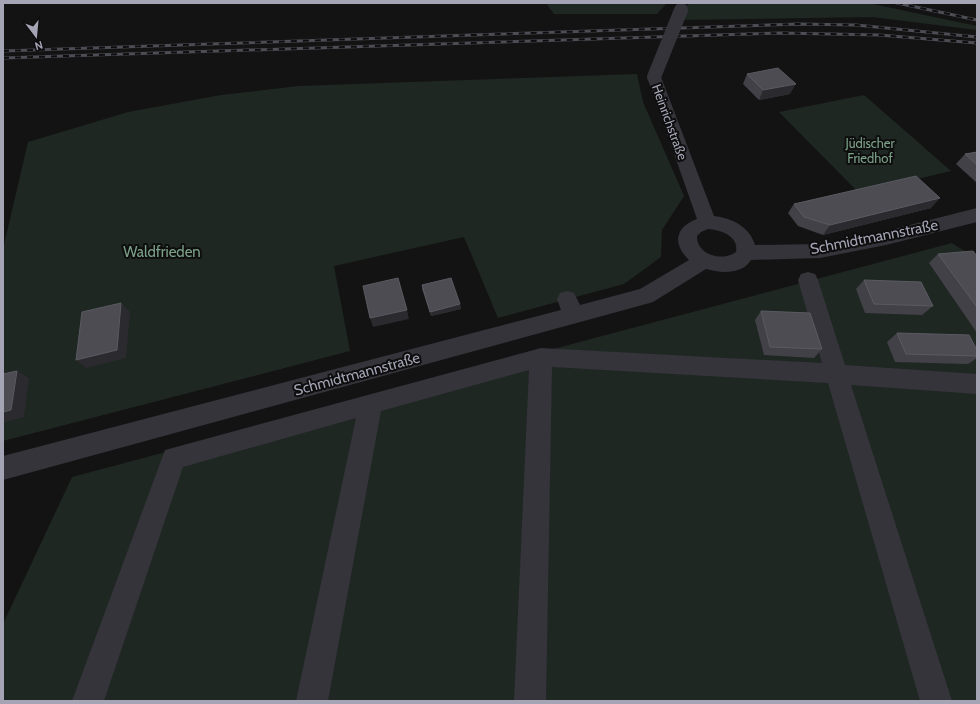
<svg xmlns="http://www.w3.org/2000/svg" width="980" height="704" font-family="Cabin,sans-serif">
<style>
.green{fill:#1f2722}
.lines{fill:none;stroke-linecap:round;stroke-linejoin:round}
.minor{fill:#34343a;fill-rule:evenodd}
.rail-casing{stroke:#4d4d55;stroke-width:3}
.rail{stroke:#0e0e0f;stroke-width:2;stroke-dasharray:6;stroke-linecap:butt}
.minor-bridge{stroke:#34343a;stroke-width:14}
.wall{fill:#424147}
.shaded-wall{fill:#2b2a2e}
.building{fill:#4d4c53;stroke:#5a5a62}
.labels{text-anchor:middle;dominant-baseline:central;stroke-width:4;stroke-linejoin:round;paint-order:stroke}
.far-street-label{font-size:13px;fill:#a4a4b5;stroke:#0e0e0f}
.far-park-label{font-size:13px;fill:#7ba188;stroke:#0e0e0f}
.street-label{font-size:15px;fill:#a4a4b5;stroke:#0e0e0f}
.park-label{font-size:15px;fill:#7ba188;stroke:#0e0e0f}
</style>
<rect width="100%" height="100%" fill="#131314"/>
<g class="green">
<polygon points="546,3 667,3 657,14 554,14"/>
<polygon points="690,3 868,3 977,26 977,30 872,17 677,20 681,10"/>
<polygon points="637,74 643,102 684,196 662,230 661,257 624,284 498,318 464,237 334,266 350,351 3,441 3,249 28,142 128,112 221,95 298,86"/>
<polygon points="864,95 951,171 859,193 779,112"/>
<polygon points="952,243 977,259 977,701 3,701 3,624 72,477"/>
</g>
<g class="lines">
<g class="minor">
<path d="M654,73l5,1 2,3 53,139c18,2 36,11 41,29l65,-1 66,-13 91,-23v14l-91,23 -66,13 -69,2c-9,15 -31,13 -45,9l-53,33 -7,2 -643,176v-24l558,-146 -4,-11 3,-6 7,-2 7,2 6,12 60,-16 49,-29c-17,-16 -14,-33 8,-41l-50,-142 2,-3zM708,229c13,1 31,7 28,23 -13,10 -40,3 -39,-16l4,-4z"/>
<polygon points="808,272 815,274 818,280 845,365 977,374 977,394 851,385 952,701 920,701 828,383 552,367 546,701 514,701 529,370 381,411 328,701 296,701 356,418 183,467 104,701 72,701 165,450 541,348 822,363 798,280 801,274"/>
</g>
<defs>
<g id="rail">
<polyline points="897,3 977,20"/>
<polyline points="3,51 798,24 856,25 977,37"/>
<polyline points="3,58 781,33 879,35 977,43"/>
</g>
</defs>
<use href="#rail" class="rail-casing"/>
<use href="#rail" class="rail"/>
<polyline class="minor-bridge" points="654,77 681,10"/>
</g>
<g class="wall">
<polygon points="747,74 790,94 759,100 743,84"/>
<polygon points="977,152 977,183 956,164 965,154"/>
<polygon points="794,204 931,208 823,235 798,226 788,213"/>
<polygon points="938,254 977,256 977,333 929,263"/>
<polygon points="864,280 933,306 922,315 865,313 856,289"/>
<polygon points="422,285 460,304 461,309 431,316 422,289"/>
<polygon points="761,311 822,349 814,358 764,355 755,320"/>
<polygon points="897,333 977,350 977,358 968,364 895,362 887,342"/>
</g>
<g class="shaded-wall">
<polygon points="796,84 790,94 759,100 763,90"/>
<polygon points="940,198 931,208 823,235 830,225"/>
<polygon points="121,303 130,312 126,358 86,368 76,360"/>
<polygon points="460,304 461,309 431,316 430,312"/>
<polygon points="407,310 409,319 373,327 370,318"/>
<polygon points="17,371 29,378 24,417 3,423 3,412"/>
</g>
<g class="building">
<polygon points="778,68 796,84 763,90 747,74"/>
<polygon points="977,152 977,165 965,154"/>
<polygon points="916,176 940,198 830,225 804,217 794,204"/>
<polygon points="973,251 977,256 977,307 938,254"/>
<polygon points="398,278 407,310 370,318 363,286"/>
<polygon points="451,278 460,304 430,312 422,285"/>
<polygon points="864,280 921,282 933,306 874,304"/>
<polygon points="121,303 117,350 76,360 82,312"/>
<polygon points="761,311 810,313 822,349 770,347"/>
<polygon points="897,333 969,335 977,350 977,356 906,354"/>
<polygon points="17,371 11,410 3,412 3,374"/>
</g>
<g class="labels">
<g class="far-street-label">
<text transform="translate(670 122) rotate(70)">Heinrichstraße</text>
</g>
<g class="far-park-label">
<text x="870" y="143">Jüdischer<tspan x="870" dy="15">Friedhof</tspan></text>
</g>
<g class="street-label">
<text transform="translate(874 237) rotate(-11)">Schmidtmannstraße</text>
<text transform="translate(357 374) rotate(-15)">Schmidtmannstraße</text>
</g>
<g class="park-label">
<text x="162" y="252">Waldfrieden</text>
</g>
</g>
<rect width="980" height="704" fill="none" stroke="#a4a4b5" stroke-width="8"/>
<g transform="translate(36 36) rotate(164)" stroke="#0e0e0f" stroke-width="3" paint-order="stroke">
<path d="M0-3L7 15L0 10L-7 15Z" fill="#a4a4b5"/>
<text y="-6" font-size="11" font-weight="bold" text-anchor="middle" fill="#a4a4b5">N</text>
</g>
</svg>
